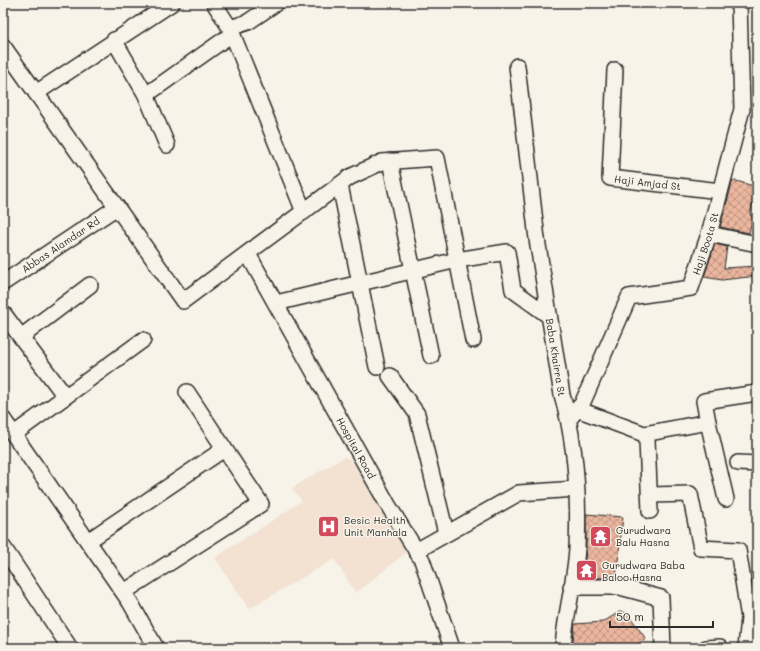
<svg xmlns="http://www.w3.org/2000/svg" width="760" height="651" font-family="Mali,sans-serif">
<style>
.built{fill:#f3e1d2}
.building{fill:url(#building-cross-hatch);stroke:#2b2b2b}
.lines{fill:none;stroke-linecap:round;stroke-linejoin:round}
.minor-casing{stroke:#2b2b2b;stroke-width:18}
.minor{stroke:#f7f3e8;stroke-width:15}
.labels{text-anchor:middle;dominant-baseline:central;stroke-width:3;stroke-linejoin:round;paint-order:stroke}
.street-label{font-size:10px;fill:#2b2b2b;stroke:#f7f3e8}
.poi-label{font-size:10px;fill:#2b2b2b;stroke:#f7f3e8;text-anchor:start}
</style>
<defs>
<pattern id="building-cross-hatch" width="8" height="8" patternUnits="userSpaceOnUse"><rect width="8" height="8" fill="#ebb69e"/><path d="M0 0l8 8M0 8l8-8" fill="none" stroke="#bf9481"/></pattern>
</defs>
<rect width="100%" height="100%" fill="#f7f3e8"/>
<filter id="ink" filterUnits="userSpaceOnUse"><feTurbulence type="fractalNoise" baseFrequency=".025" numOctaves="2"/><feDisplacementMap in="SourceGraphic" scale="8" xChannelSelector="R" yChannelSelector="G"/><feConvolveMatrix kernelMatrix="1 2 1 2 8 2 1 2 1" color-interpolation-filters="sRGB"/></filter>
<g filter="url(#ink)">
<polygon class="built" points="344,457 351,460 409,550 356,593 334,559 249,609 215,558 302,501 292,488"/>
<g class="building">
<polygon points="733,180 757,187 750,215 753,216 749,233 720,227"/>
<polygon points="715,244 727,247 724,268 757,266 757,276 722,280 704,277"/>
<polygon points="586,514 623,517 616,578 583,578 586,549"/>
<polygon points="621,611 628,614 646,639 632,648 572,648 575,624 603,622"/>
</g>
<g class="lines">
<defs>
<g id="minor">
<polyline points="214,3 230,28 304,212"/>
<polyline points="230,28 248,22 276,3"/>
<polyline points="114,40 146,95 167,145"/>
<polyline points="3,46 183,301 350,177 382,162 437,158 473,340"/>
<path id="s1" d="M517,66l20,173 25,156c14,48 17,103 15,153 -2,34 -12,67 -14,100"/>
<path id="s2" d="M615,70l-5,108 110,13"/>
<polyline points="36,93 172,3"/>
<polyline points="146,95 232,34"/>
<polyline points="390,161 431,356"/>
<polyline points="340,185 377,367"/>
<polyline points="709,234 757,244"/>
<path id="s3" d="M248,254l140,251 34,55 30,88"/>
<path id="s4" d="M3,283l114,-76"/>
<polyline points="276,303 457,260 507,252 513,290 549,316"/>
<polyline points="3,313 65,396"/>
<polyline points="21,337 90,285"/>
<polyline points="390,376 417,414 446,533"/>
<polyline points="577,409 644,434 708,422 704,401 757,393"/>
<polyline points="3,419 130,602 156,648"/>
<path id="s5" d="M569,419l13,-15 47,-107 62,-9 18,-54 33,-125 -3,-106"/>
<polyline points="708,422 726,499"/>
<polyline points="14,434 143,340"/>
<polyline points="647,440 650,511"/>
<polyline points="738,463 757,464"/>
<polyline points="650,495 690,494 701,548 738,550 749,618 746,648"/>
<polyline points="88,541 224,449"/>
<polyline points="3,547 70,648"/>
<polyline points="416,551 519,493 576,489"/>
<polyline points="571,587 620,587 661,598 663,648"/>
<polyline points="124,592 261,504 187,392"/>
<polyline points="706,648 720,647"/>
</g>
</defs>
<use href="#minor" class="minor-casing"/>
<use href="#minor" class="minor"/>
</g>
</g>
<defs>
<symbol id="hospital-square" viewBox="-11 -11 22 22"><rect x="-9" y="-9" width="18" height="18" rx="4" fill="#d1495b" stroke="#f7f3e8"/><path d="M-5-5h3v3.5h4V-5h3V5h-3V1.5h-4V5h-3Z" fill="#fff"/></symbol>
<symbol id="temple-square" viewBox="-11 -11 22 22"><rect x="-9" y="-9" width="18" height="18" rx="4" fill="#d1495b" stroke="#f7f3e8"/><path d="M0-6L5-2H3V0L6.5 2.5H4V6H1.5V3h-3V6H-4V2.5H-6.5L-3 0V-2H-5Z" fill="#fff"/></symbol>
</defs>
<g fill-rule="evenodd">
<use href="#hospital-square" x="316" y="514" width="25" height="25"/>
<use href="#temple-square" x="588" y="524" width="25" height="25"/>
<use href="#temple-square" x="574" y="558" width="25" height="25"/>
</g>
<g class="labels">
<g class="street-label">
<text stroke="none"><textPath href="#s2" startOffset="146">Haji Amjad St</textPath></text>
<text stroke="none"><textPath href="#s5" startOffset="246">Haji Boota St</textPath></text>
<text stroke="none"><textPath href="#s4" startOffset="69">Abbas Alamdar Rd</textPath></text>
<text stroke="none"><textPath href="#s1" startOffset="294">Baba Khairra St</textPath></text>
<text stroke="none"><textPath href="#s3" startOffset="222">Hospital Road</textPath></text>
</g>
<g class="poi-label">
<text x="344" y="520">Besic Health<tspan x="344" dy="12">Unit Manhala</tspan></text>
<text x="616" y="530">Gurudwara<tspan x="616" dy="12">Balu Hasna</tspan></text>
<text x="602" y="565">Gurudwara Baba<tspan x="602" dy="12">Baloo Hasna</tspan></text>
</g>
</g>
<rect width="760" height="651" fill="none" stroke="#f7f3e8" stroke-width="16"/>
<rect x="8" y="8" width="744" height="635" fill="none" stroke="#2b2b2b" stroke-width="1.5" filter="url(#ink)"/>
<path d="M610 621v6h103v-6" fill="none" stroke="#2b2b2b" stroke-width="2"/>
<text x="616" y="621" font-size="12" fill="#2b2b2b" stroke="#f7f3e8" stroke-width="3" paint-order="stroke">50 m</text>
</svg>
